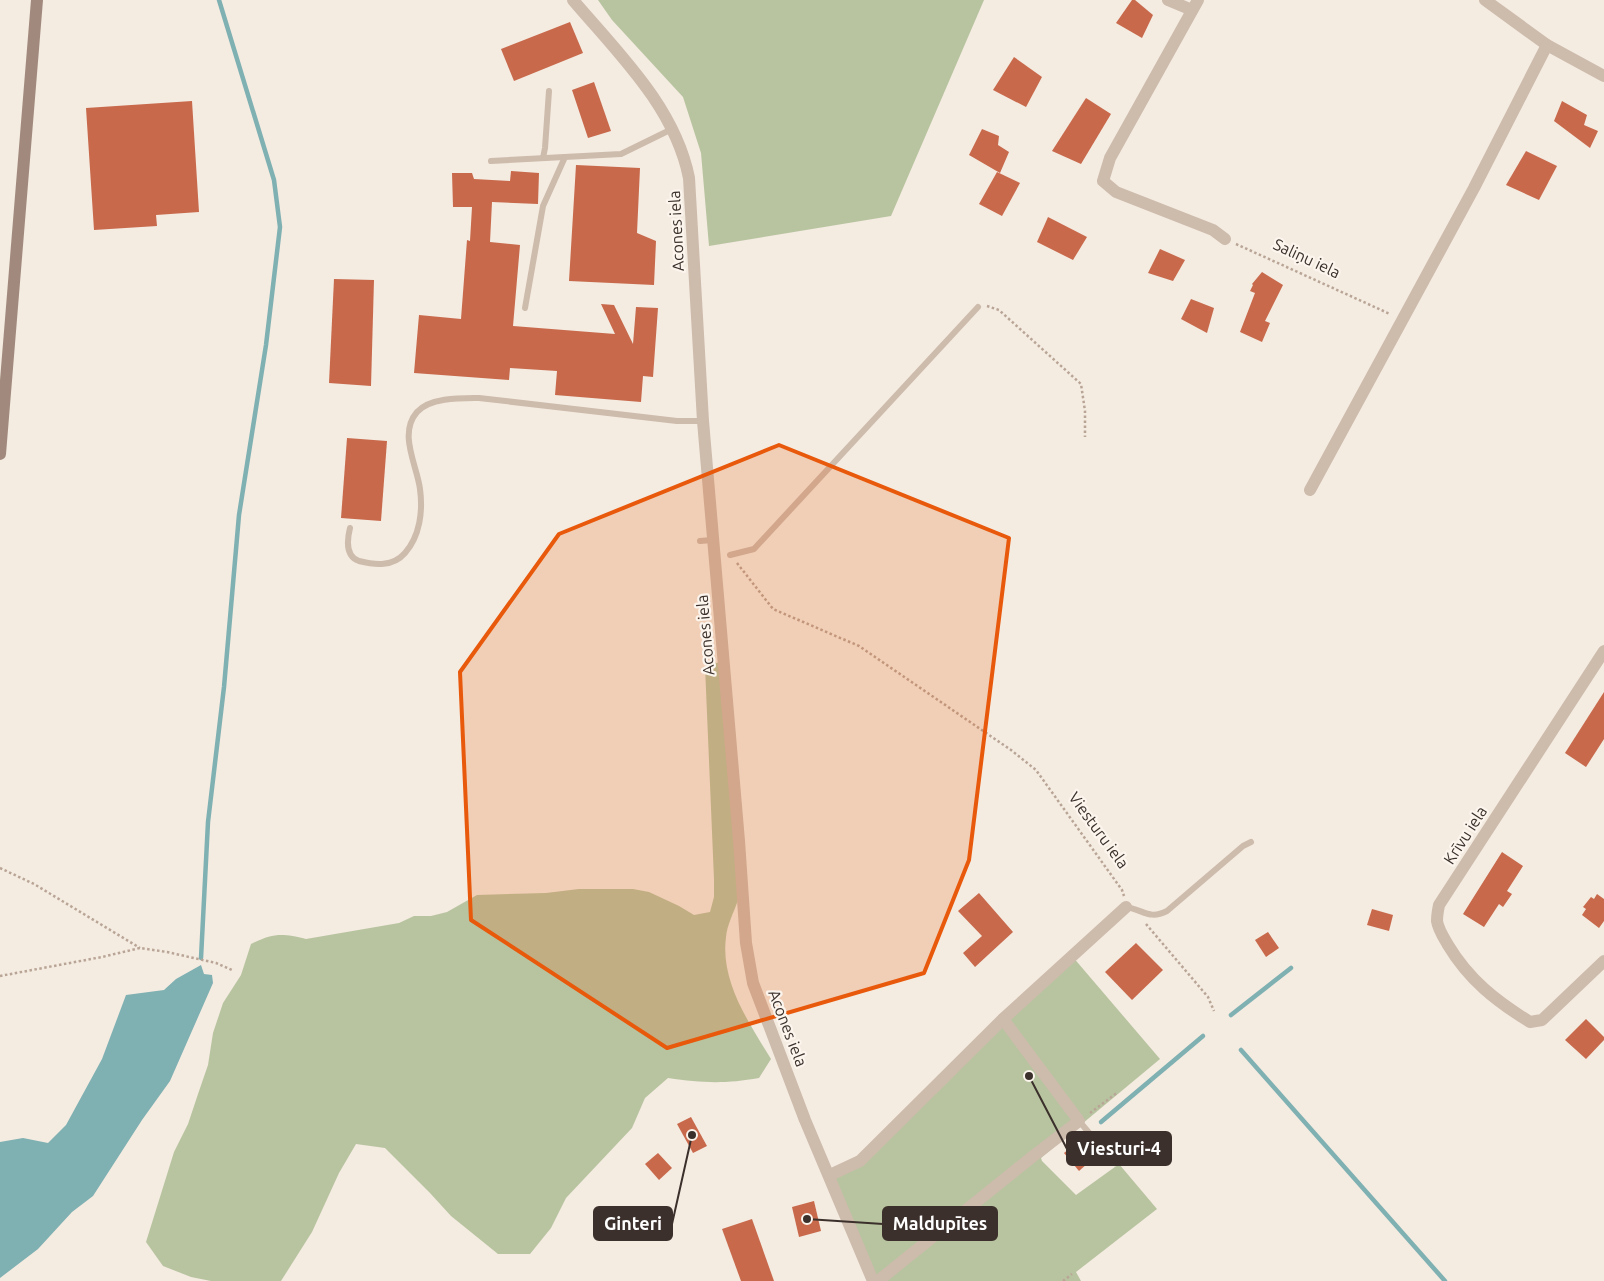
<svg xmlns="http://www.w3.org/2000/svg" width="1604" height="1281" font-family="Ubuntu,sans-serif">
<style>
.green{fill:#b8c4a0}
.water{fill:#7fb0b2}
.lines{fill:none;stroke-linecap:round;stroke-linejoin:round}
.stream{stroke:#7fb0b2;stroke-width:4.5}
.building{fill:#c8694b}
.path{stroke:#b9a596;stroke-width:2.5;stroke-dasharray:2.5 2.5;stroke-linecap:butt}
.lane{stroke:#cdbbac;stroke-width:6}
.street{stroke:#cdbbac;stroke-width:12}
.secondary{stroke:#a18a7d;stroke-width:12}
.marked{fill:#e8590c;fill-opacity:0.2;stroke:#e8590c;stroke-width:4;stroke-linejoin:round}
.labels{text-anchor:middle;dominant-baseline:central;stroke-width:4.5;stroke-linejoin:round;paint-order:stroke}
.street-label{font-size:16px;fill:#3b302b;stroke:#fbf5ee}
.leader{fill:none;stroke:#3b302b;stroke-width:2}
.callout-dot{fill:#3b302b;stroke:#fbf5ee;stroke-width:2}
.callout{fill:#3b302b;stroke:#3b302b;stroke-width:2}
.callout-label{font-size:18px;text-anchor:middle;font-weight:bold;fill:#fff}
</style>
<rect width="100%" height="100%" fill="#f4ebe1"/>
<g class="green">
<polygon points="598,0 984,0 891,216 709,246 701,153 683,97 612,20"/>
<path d="M724,661l14,239c-4,12 -11,25 -12,37 -6,44 23,86 45,122l-12,19c-34,6 -57,5 -91,0l-23,20 -13,30 -66,70 -15,30 -21,26h-32l-47,-38 -21,-23 -45,-45 -29,-4 -17,29 -27,59 -31,49h-70l-20,-4 -28,-11 -17,-24 28,-90 14,-28 10,-30 10,-29 5,-32 10,-30 18,-28 10,-31c22,-11 31,-11 55,-5l93,-16 15,-7h17l16,-4 30,-17 69,-2 33,-4h54l16,3 30,14 15,9 16,-3 4,-15v-18l-9,-213z"/>
<polygon points="1072,956 1160,1059 1041,1158 1042,1161 1076,1195 1119,1164 1157,1209 1076,1272 1081,1281 874,1281 830,1175 860,1161"/>
</g>
<polygon class="water" points="201,965 204,974 212,975 213,983 170,1081 142,1120 93,1196 72,1212 38,1249 0,1278 0,1142 23,1138 48,1143 66,1125 102,1059 126,995 164,990 176,979"/>
<g class="lines">
<g class="stream">
<polyline points="201,958 208,822 224,687 239,515 266,345 280,227 274,180 219,0"/>
<polyline points="1231,1015 1291,968"/>
<polyline points="1241,1050 1445,1281"/>
<polyline points="1101,1122 1203,1036"/>
</g>
</g>
<g class="building">
<polygon points="1132,0 1135,0 1153,15 1142,38 1116,23"/>
<polygon points="570,22 583,53 514,81 501,49"/>
<polygon points="1014,57 1042,77 1026,107 993,90"/>
<polygon points="594,82 611,131 588,138 572,90"/>
<polygon points="1086,98 1111,114 1081,164 1052,151"/>
<polygon points="192,101 199,212 156,215 157,226 94,230 86,108"/>
<polygon points="1562,101 1587,115 1584,125 1598,131 1590,148 1554,121"/>
<polygon points="982,129 999,136 998,145 1009,152 1000,173 969,155"/>
<polygon points="1526,151 1557,166 1539,200 1506,185"/>
<polygon points="576,165 640,168 637,233 656,241 654,285 569,281"/>
<polygon points="511,171 539,173 538,204 492,202 490,242 520,245 513,326 615,334 601,304 614,305 633,344 636,307 658,308 653,377 643,376 641,402 555,395 557,371 510,368 509,380 414,373 419,315 461,319 467,240 470,241 472,207 453,207 452,173 472,173 474,179 510,181"/>
<polygon points="997,172 1020,183 1002,216 979,204"/>
<polygon points="1048,217 1087,237 1073,260 1037,242"/>
<polygon points="1160,249 1185,260 1173,281 1148,273"/>
<polygon points="1262,272 1283,285 1265,321 1270,323 1262,342 1240,332 1255,293 1250,291 1253,285 1252,284"/>
<polygon points="334,279 374,280 371,386 329,383"/>
<polygon points="1191,299 1214,308 1207,333 1181,319"/>
<polygon points="347,438 387,441 381,521 341,518"/>
<polygon points="1604,692 1604,739 1586,767 1565,753"/>
<polygon points="1502,852 1523,866 1507,891 1512,894 1503,907 1499,904 1484,927 1463,914"/>
<polygon points="979,893 1013,932 975,967 963,953 982,936 958,911"/>
<polygon points="1597,894 1604,899 1604,921 1599,928 1582,915 1586,909 1583,907 1591,897 1594,899"/>
<polygon points="1372,909 1393,915 1389,931 1367,925"/>
<polygon points="1268,932 1279,948 1266,957 1255,940"/>
<polygon points="1136,943 1163,970 1132,1000 1105,972"/>
<polygon points="1586,1019 1604,1037 1604,1040 1586,1059 1565,1040"/>
<polygon points="691,1117 707,1146 693,1153 677,1124"/>
<polygon points="1082,1138 1097,1155 1079,1171 1064,1153"/>
<polygon points="658,1153 672,1168 659,1180 645,1164"/>
<polygon points="814,1201 821,1231 799,1237 792,1207"/>
<polygon points="752,1219 774,1281 741,1281 722,1229"/>
</g>
<g class="lines">
<g class="path">
<polyline points="1236,244 1390,314"/>
<polyline points="987,306 999,310 1081,384 1085,411 1085,437"/>
<polyline points="737,563 773,609 859,646 1011,750 1036,770 1122,890 1124,896"/>
<polyline points="0,868 34,884 140,948"/>
<polyline points="1146,924 1208,997 1214,1011"/>
<polyline points="0,976 102,957 140,948 167,952 216,963 234,971"/>
<polyline points="1090,1113 1118,1092"/>
<polyline points="1063,1281 1072,1274"/>
</g>
<g class="lane">
<polyline points="543,158 545,148 549,91"/>
<polyline points="491,161 621,154 672,129"/>
<polyline points="525,308 543,206 565,157"/>
<path d="M350,528c-3,12 -5,28 9,33 16,4 34,6 46,-8 15,-17 18,-42 15,-64 -3,-24 -22,-55 -3,-77 13,-15 45,-14 62,-14l198,23h26"/>
<polyline points="700,541 712,540"/>
<polyline points="730,555 754,549 978,307"/>
<path d="M1126,907c18,3 23,13 41,4l76,-65 8,-4"/>
<polyline points="1079,1121 1115,1163"/>
</g>
<g class="street">
<path d="M573,0c45,53 102,107 116,178l14,243 36,420 7,102 7,40 52,137 68,161"/>
<polyline points="1168,0 1192,10"/>
<polyline points="1198,0 1110,158 1103,181 1116,192 1213,230 1225,239"/>
<polyline points="1485,0 1547,45 1604,76"/>
<polyline points="1310,490 1474,188 1547,45"/>
<path d="M1604,651l-165,254c-1,5 -2,11 -2,16 1,8 7,17 11,24 21,35 48,56 82,77l12,-2 62,-59"/>
<polyline points="830,1175 860,1161 1003,1019 1126,907"/>
<polyline points="878,1281 1032,1157 1079,1121 1003,1019"/>
</g>
<polyline class="secondary" points="0,454 37,0"/>
</g>
<path class="marked" d="M779,445l230,93 -40,322 -45,113 -257,75 -196,-128 -11,-248 99,-138z"/>
<g class="labels">
<g class="street-label">
<text transform="translate(676 231) rotate(-93)">Acones iela</text>
<text transform="translate(1307 258) rotate(25)">Saliņu iela</text>
<text transform="translate(705 635) rotate(-95)">Acones iela</text>
<text transform="translate(1099 830) rotate(54)">Viesturu iela</text>
<text transform="translate(1465 835) rotate(-57)">Krīvu iela</text>
<text transform="translate(788 1028) rotate(69)">Acones iela</text>
</g>
</g>
<path class="leader" d="M1029 1076L1067 1149M692 1135L672 1224M807 1219L883 1224"/>
<g class="callout-dot">
<circle cx="1029" cy="1076" r="5"/>
<circle cx="692" cy="1135" r="5"/>
<circle cx="807" cy="1219" r="5"/>
</g>
<g class="callout">
<rect x="1067" y="1132" width="104" height="33" rx="5"/>
<rect x="594" y="1207" width="78" height="33" rx="5"/>
<rect x="883" y="1207" width="114" height="33" rx="5"/>
</g>
<g class="callout-label">
<text x="1119" y="1155">Viesturi-4</text>
<text x="633" y="1230">Ginteri</text>
<text x="940" y="1230">Maldupītes</text>
</g>
</svg>
